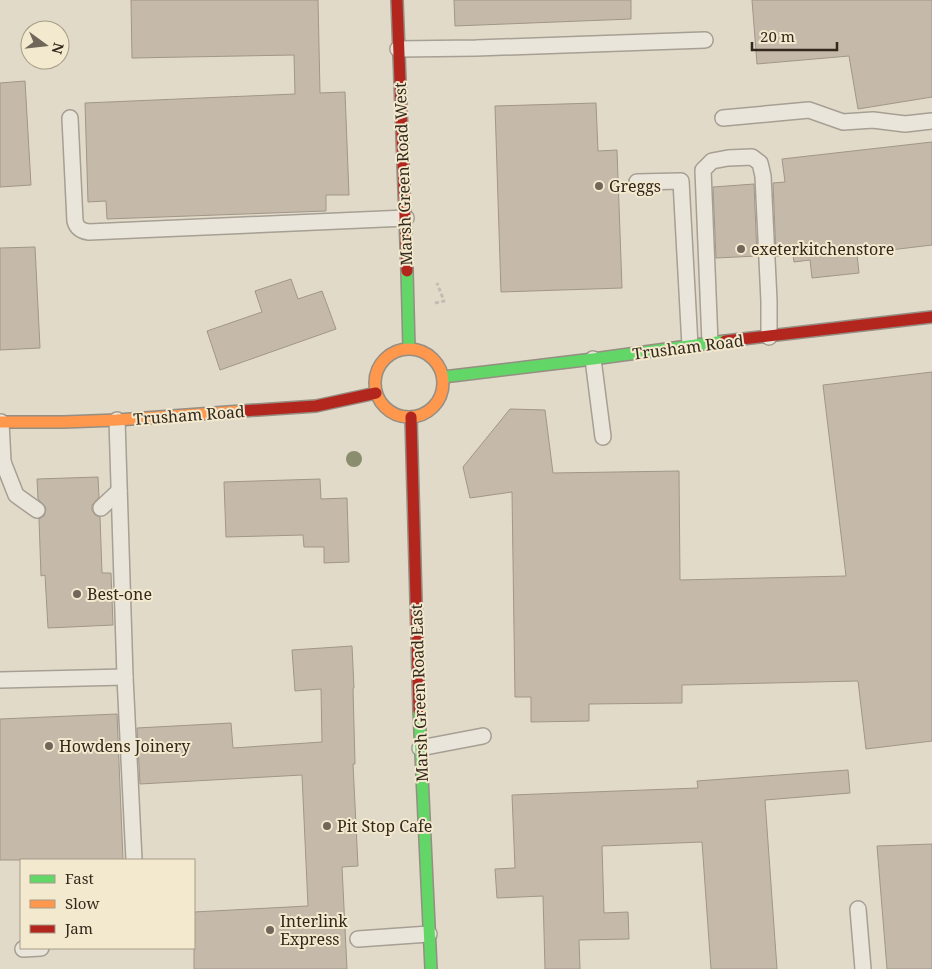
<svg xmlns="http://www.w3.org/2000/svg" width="932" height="969" font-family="'Noto Serif',serif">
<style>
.building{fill:#c5b9aa;stroke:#a19689}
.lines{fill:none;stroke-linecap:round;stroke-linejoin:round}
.lane-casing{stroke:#a69f93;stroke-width:18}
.fast-casing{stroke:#958e83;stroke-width:14}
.slow-casing{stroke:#958e83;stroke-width:14}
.jam-casing{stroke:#958e83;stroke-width:14}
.path{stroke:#c2bcb2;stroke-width:3;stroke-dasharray:4 2.5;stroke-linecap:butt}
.lane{stroke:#eae5db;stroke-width:15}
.fast{stroke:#63d668;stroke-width:11}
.slow{stroke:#ff974d;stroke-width:11}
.jam{stroke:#b3261e;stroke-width:11}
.tree{fill:#8a8d6e}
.poi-dot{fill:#706659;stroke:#f3e9ce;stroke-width:2}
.labels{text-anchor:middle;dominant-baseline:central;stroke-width:4;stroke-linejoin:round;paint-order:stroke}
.street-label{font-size:16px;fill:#33281c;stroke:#f3e9ce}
.poi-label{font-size:16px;fill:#33281c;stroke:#f3e9ce;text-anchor:start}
</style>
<rect width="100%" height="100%" fill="#e1dac9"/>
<g class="building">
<polygon points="131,0 318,0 320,93 345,92 349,195 326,195 326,211 107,219 106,201 88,202 85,103 295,94 294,55 132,58"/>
<polygon points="454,0 631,0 631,19 455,26"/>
<polygon points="752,0 932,0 932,97 858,109 849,56 757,64"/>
<polygon points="25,81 31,185 0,187 0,83"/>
<polygon points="596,103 598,151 617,150 622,288 501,292 495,106"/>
<polygon points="932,142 932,245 857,254 859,273 812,278 810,260 794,262 793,255 776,256 773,183 785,182 782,159"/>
<polygon points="754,184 757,256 716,258 713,187"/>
<polygon points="35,247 40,348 0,350 0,248"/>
<polygon points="291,279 298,299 322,291 336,329 220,370 207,331 262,312 255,291"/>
<polygon points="932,372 932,741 866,749 858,681 682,685 682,703 589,704 589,721 531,722 531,697 515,697 512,492 470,498 463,467 510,409 545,410 553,473 679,471 680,580 846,576 823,385"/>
<polygon points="98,477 99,497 92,505 92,510 95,515 100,517 102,573 111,573 113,625 48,628 45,575 41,576 39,519 44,516 46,510 45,506 38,499 37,479"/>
<polygon points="320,479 321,499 347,498 349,562 324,563 324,547 304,547 303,535 226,537 224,482"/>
<polygon points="352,646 354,688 353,688 355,764 353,764 358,866 342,867 347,969 194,969 194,912 308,906 302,775 140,784 137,728 231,723 233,748 322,742 321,689 295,691 292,650"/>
<polygon points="117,714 123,860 0,860 0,719"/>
<polygon points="848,770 850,793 765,800 777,969 711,969 702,842 602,846 604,913 628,912 629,939 579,940 580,969 545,969 543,896 497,898 495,869 515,868 512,795 698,788 697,781"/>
<polygon points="932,844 932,969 887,969 877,846"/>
</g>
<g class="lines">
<defs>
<g id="lane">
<polyline points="398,49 476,48 705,40"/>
<path d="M70,118l5,103c2,8 7,10 14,11l317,-14"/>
<polyline points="723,118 809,110 843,122 873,120 905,124 932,121"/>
<polyline points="637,182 681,181 690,346"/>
<polyline points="710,343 703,170 712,161 728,158 752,157 760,163 763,176 769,301 769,337"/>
<polyline points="593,359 603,437"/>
<polyline points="117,420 125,677 134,860"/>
<polyline points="3,462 16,495 37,510"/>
<polyline points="0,466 3,462 1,422"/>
<polyline points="101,508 119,491"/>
<polyline points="0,680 125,677"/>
<polyline points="420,748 483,736"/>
<polyline points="858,909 863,969"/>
<polyline points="358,939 429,934"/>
<polyline points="23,949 41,948"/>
</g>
<g id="fast">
<polyline points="407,271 409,348"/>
<polyline points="443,377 593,359 725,341"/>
<polyline points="419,710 431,969"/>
</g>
<g id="slow">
<circle cx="409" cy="383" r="34"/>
<polyline points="0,422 64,422 117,420 242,411"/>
</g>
<g id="jam">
<polyline points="397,0 407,271"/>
<polyline points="725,341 932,317"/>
<polyline points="242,411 316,406 376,393"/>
<polyline points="411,417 419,710"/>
</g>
</defs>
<use href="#lane" class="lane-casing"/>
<use href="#fast" class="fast-casing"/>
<use href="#slow" class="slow-casing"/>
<use href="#jam" class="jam-casing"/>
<polyline class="path" points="435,303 444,301 437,283"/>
<use href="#lane" class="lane"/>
<use href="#fast" class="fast"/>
<use href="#slow" class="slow"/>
<use href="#jam" class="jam"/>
</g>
<circle class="tree" cx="354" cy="459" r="8"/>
<g class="poi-dot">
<circle cx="599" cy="186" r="5"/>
<circle cx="741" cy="249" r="5"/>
<circle cx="77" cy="594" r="5"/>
<circle cx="49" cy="746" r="5"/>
<circle cx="327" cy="826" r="5"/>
<circle cx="270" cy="930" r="5"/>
</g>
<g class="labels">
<g class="street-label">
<text transform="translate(403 174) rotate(-92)">Marsh Green Road West</text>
<text transform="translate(688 347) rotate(-7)">Trusham Road</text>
<text transform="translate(189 415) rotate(-4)">Trusham Road</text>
<text transform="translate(419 693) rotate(-92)">Marsh Green Road East</text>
</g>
<g class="poi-label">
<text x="609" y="186">Greggs</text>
<text x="751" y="249">exeterkitchenstore</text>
<text x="87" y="594">Best-one</text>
<text x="59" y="746">Howdens Joinery</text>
<text x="337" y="826">Pit Stop Cafe</text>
<text x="280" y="921">Interlink<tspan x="280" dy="18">Express</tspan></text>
</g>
</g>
<rect x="20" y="859" width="175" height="90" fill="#f3e9ce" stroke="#a69c87"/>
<rect x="30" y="875" width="25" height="8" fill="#63d668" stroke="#a69c87"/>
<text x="65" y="884" font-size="15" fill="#33281c">Fast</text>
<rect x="30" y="900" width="25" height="8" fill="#ff974d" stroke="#a69c87"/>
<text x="65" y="909" font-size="15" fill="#33281c">Slow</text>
<rect x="30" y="925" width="25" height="8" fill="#b3261e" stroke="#a69c87"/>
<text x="65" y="934" font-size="15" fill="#33281c">Jam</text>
<g transform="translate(45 45) rotate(105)"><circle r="24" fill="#f3e9ce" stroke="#a69c87"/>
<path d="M0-4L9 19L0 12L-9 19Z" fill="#706659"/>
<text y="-8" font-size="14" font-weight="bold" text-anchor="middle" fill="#33281c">N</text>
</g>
<path d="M752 42v8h85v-8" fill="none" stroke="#33281c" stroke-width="2.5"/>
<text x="760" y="42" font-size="15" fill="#33281c" stroke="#f3e9ce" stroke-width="4" paint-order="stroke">20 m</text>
</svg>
